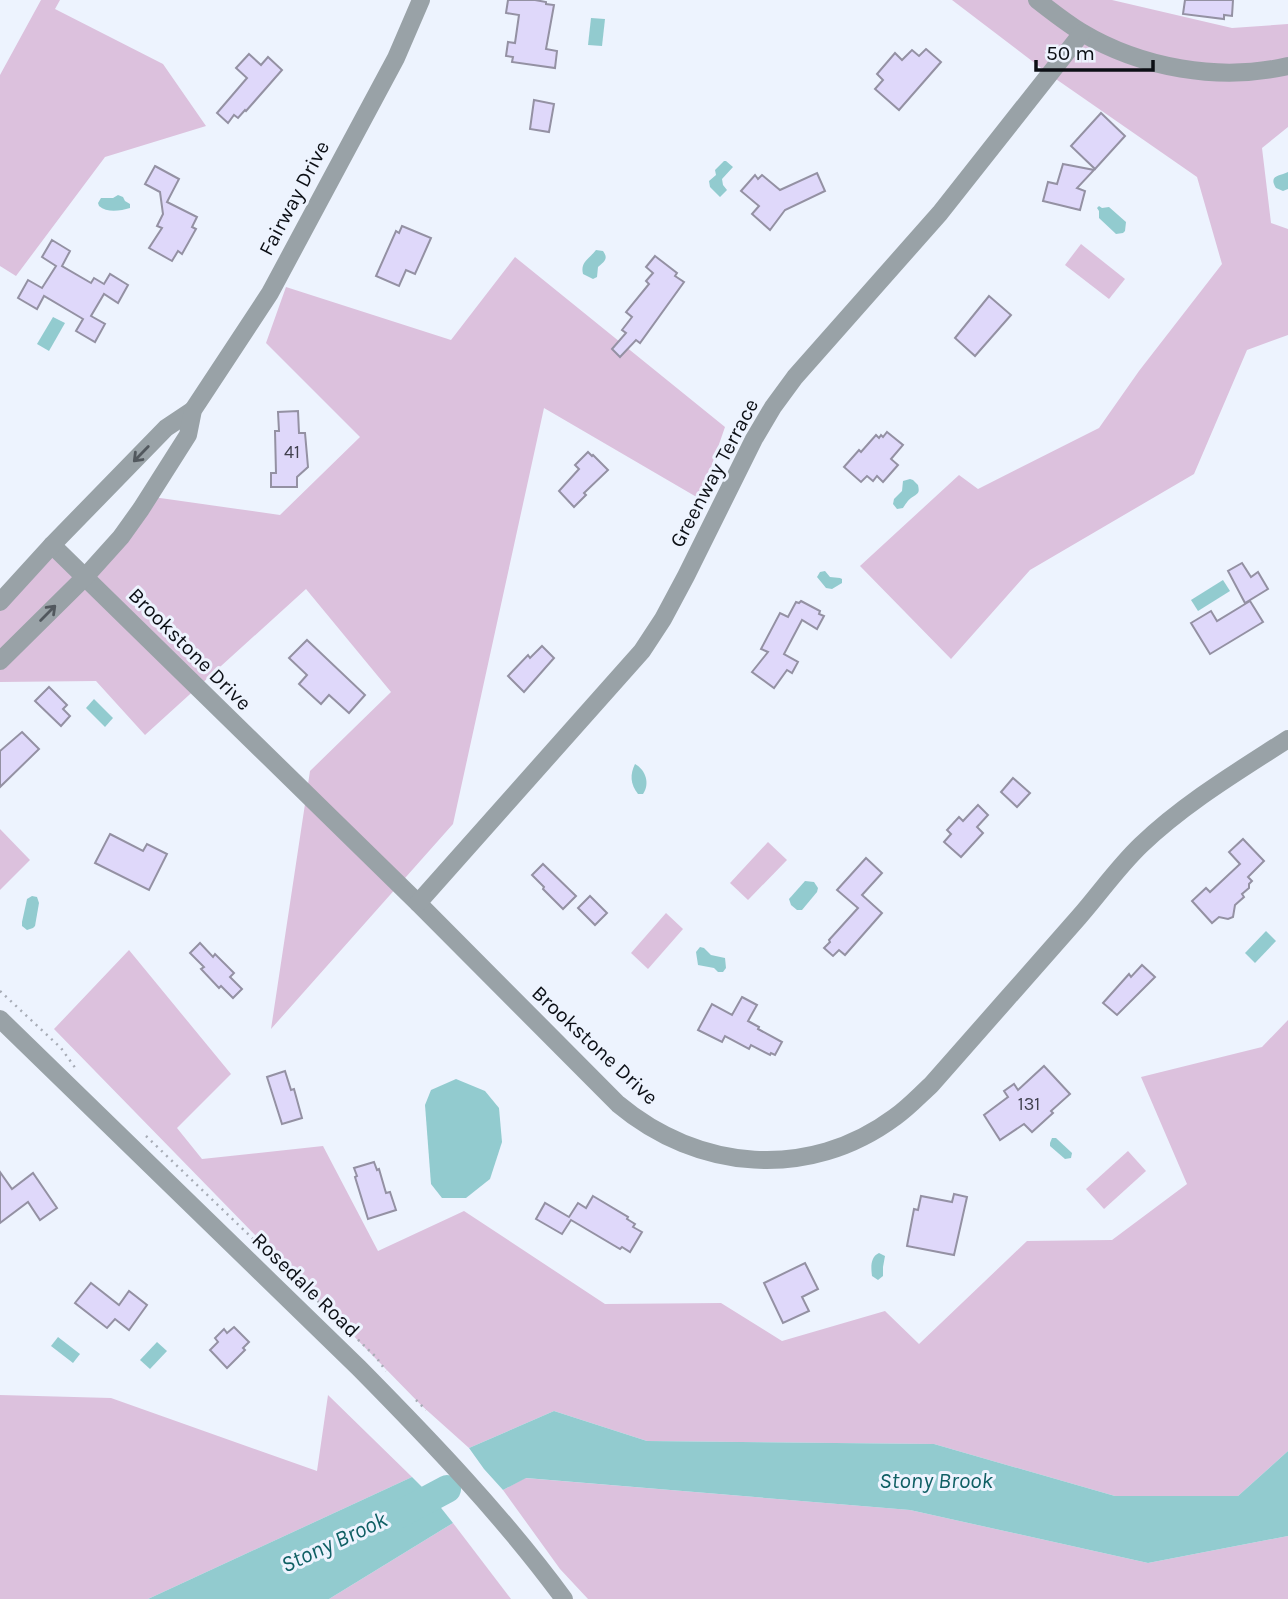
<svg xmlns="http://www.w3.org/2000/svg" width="1288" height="1599" font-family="Karla,sans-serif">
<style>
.green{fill:#dcc1dd}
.water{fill:#92cbcf}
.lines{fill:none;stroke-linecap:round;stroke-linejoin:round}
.river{stroke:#92cbcf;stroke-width:28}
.building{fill:#dfd8fa;stroke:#9491a3;stroke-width:2}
.path{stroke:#a7acb6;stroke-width:2.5;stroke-dasharray:2 5;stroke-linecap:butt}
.minor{stroke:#99a2a7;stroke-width:18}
.oneway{stroke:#52585e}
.labels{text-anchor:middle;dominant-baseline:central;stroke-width:6;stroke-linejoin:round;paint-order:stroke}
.number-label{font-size:18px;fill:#41414e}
.street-label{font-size:21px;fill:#0c0f15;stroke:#edf3fe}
.water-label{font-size:23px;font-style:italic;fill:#0f5f64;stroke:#edf3fe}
</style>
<rect width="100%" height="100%" fill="#edf3fe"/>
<g class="green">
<polygon points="41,0 60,0 55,9 163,64 206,126 105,157 16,276 0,266 0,75"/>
<polygon points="952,0 1112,0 1232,28 1288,24 1288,127 1262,148 1271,223 1288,229 1288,335 1247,350 1194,474 1030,570 951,659 860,566 959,475 978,489 1099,428 1139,371 1222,264 1197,177 1053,77"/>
<polygon points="1081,244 1125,279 1109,299 1065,265"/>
<polygon points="515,257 725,427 700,499 544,408 453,824 271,1029 310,771 391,692 306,589 145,735 96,681 0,682 0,596 57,542 92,576 153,497 280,515 360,437 266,343 286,287 451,340"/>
<polygon points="0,829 30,860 0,890"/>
<polygon points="768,842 787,860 748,900 730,883"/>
<polygon points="666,913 683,929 648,969 631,953"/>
<polygon points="129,950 231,1074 177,1128 202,1159 323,1146 378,1251 464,1211 605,1304 721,1303 782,1341 885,1311 919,1344 1027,1241 1112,1240 1187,1184 1141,1077 1262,1047 1288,1020 1288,1451 1238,1496 1115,1496 934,1444 647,1441 554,1411 469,1448 421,1405 54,1029"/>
<polygon points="1128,1151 1146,1171 1104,1209 1086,1189"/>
<polygon points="0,1395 111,1398 317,1471 328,1395 412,1477 148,1599 0,1599"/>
<polygon points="525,1478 910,1510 1148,1563 1288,1536 1288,1599 588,1599 560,1569 503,1490"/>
<polygon points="453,1523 511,1599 329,1599"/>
</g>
<g class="water">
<polygon points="591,18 605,19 602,46 588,45"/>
<polygon points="724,161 726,161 733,167 722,179 723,185 727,190 720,197 710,187 709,181 716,175 715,170"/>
<path d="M1288,172v17l-5,2 -7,-3c-8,-13 4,-12 12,-16z"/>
<path d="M118,195l5,2 2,4 5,3v4c-10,3 -23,5 -31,-2l-1,-3 3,-5h12z"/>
<polygon points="1099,206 1102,208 1109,207 1126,222 1125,231 1123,233 1116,234 1099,218 1099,211 1097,208"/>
<path d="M596,250l7,1c6,8 1,11 -5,16l-1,10 -4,2 -10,-5c-3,-12 6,-15 13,-24z"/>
<polygon points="53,317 65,323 49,351 37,344"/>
<path d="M910,479l3,1 5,5c2,9 0,8 -7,13 -3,2 -6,7 -8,10l-6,1 -4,-5 1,-5 8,-8 1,-10z"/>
<polygon points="825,571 830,577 840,578 842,579 842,583 832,589 826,588 817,577 820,572"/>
<polygon points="1223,580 1230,591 1198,611 1191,600"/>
<polygon points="94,699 113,718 105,727 86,708"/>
<path d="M635,764c11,6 15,20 8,30h-5c-8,-10 -8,-20 -3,-30z"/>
<polygon points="805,881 814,882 818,888 817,892 802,910 797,910 791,905 789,899"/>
<polygon points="32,896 37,897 39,903 35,926 33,928 27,930 22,926 22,922 27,899"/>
<polygon points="1266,931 1276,941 1255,963 1245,953"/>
<polygon points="700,947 704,948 711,955 725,958 726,968 723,972 718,972 714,968 698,965 696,952"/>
<polygon points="456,1079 485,1091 499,1108 502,1142 490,1179 466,1198 442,1198 431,1184 425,1105 431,1090"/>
<polygon points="1052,1138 1056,1138 1072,1153 1071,1158 1065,1159 1050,1146 1050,1143"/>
<path d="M879,1253l6,3 -2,11v9l-5,4 -6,-4c-1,-8 -2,-19 7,-23z"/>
<polygon points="58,1337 80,1354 73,1363 51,1346"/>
<polygon points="157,1342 167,1351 150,1369 140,1360"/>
<polygon points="554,1411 647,1441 934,1444 1115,1496 1238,1496 1288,1451 1288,1536 1148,1563 910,1510 526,1478 503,1490 484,1469 469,1448"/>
<polygon points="412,1477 434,1499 453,1523 329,1599 148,1599"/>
</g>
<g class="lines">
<polyline class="river" points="400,1514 447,1489"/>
</g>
<g class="building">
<polygon points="508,0 535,0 546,2 546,4 554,5 546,49 557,51 555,68 512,62 513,57 506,56 508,42 515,43 519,15 506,13"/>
<polygon points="1185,0 1233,0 1232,16 1224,15 1224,19 1183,14"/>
<polygon points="926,49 941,62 899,110 875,89 883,80 877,74 895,53 902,60 912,50 919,56"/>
<polygon points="249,54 261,65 268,57 282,70 246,111 245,110 238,118 234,115 228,123 217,113 247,78 236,68"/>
<polygon points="534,100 554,104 549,132 530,129"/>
<polygon points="1101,113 1125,136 1095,169 1071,146"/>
<polygon points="1063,164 1094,170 1077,188 1085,191 1080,210 1043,201 1048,182 1057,184"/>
<polygon points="155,166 179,179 167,202 197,217 192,227 196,229 182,254 178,251 172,261 149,248 162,228 157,226 163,214 160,192 145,184"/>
<polygon points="817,173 825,191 785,210 770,230 752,214 759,206 741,191 755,175 758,179 762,175 780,190"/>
<polygon points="402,226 431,238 415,274 406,270 399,286 376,276 396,231 399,233"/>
<polygon points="52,240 70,251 62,266 91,283 94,278 104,284 110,274 128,285 118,303 104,294 91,316 105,324 95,342 76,331 83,319 44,296 37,309 18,298 28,280 42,288 56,266 42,257"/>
<polygon points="655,256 677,273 675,276 684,282 640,343 636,340 620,357 612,349 626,333 622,330 632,317 626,312 649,284 646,281 653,273 646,267"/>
<polygon points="989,296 1011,315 975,356 955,338"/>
<polygon points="298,411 299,433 305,433 308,467 297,477 297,487 271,487 271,473 276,473 275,431 279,431 278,412"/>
<polygon points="887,432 903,445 891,459 898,465 883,482 877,476 873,481 867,476 861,482 844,467 859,450 861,452 876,435 879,438 881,435 883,437"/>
<polygon points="588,452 592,456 593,455 608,470 584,493 586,495 574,507 559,491 579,469 575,465"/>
<polygon points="1242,563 1251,577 1258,572 1268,589 1245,603 1228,571"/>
<polygon points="801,601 820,611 819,614 824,616 817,629 802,620 784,654 798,662 792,673 787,670 774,688 752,672 768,652 761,649 780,613 788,617 796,602 799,603"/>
<polygon points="1250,601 1263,622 1210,654 1191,623 1211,611 1217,621"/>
<polygon points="307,640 365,695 349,713 329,695 321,704 299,684 307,675 289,658"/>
<polygon points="542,646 554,658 524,692 508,676 528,655 530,658"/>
<polygon points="49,687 67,705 63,709 70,716 61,726 35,701"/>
<polygon points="22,732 39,749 0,787 0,751"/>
<polygon points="1013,778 1030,793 1017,807 1001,792"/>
<polygon points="978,805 988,815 977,827 983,833 961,857 944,842 951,834 947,830 959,817 963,821"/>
<polygon points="110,834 143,851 147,844 167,854 149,890 95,863"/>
<polygon points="1243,839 1264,861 1248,877 1252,881 1249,884 1249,888 1242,894 1244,897 1235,905 1233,917 1228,919 1219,917 1212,923 1192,901 1206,888 1210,892 1240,864 1229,852"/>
<polygon points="866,858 882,873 862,895 882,913 845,955 839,950 833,956 824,948 830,942 829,940 858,908 837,890"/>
<polygon points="543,864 576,896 563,909 543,889 544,887 532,875"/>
<polygon points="590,896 607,913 595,925 578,908"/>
<polygon points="200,943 213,957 215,954 234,973 230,977 242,989 233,998 221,986 219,988 201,969 204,967 190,953"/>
<polygon points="1142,965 1155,977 1117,1015 1103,1003 1129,974 1131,977"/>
<polygon points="742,997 757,1005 748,1021 759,1027 758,1029 782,1042 775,1055 771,1053 770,1055 751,1045 749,1049 725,1036 722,1042 698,1030 712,1004 732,1015"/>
<polygon points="1044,1066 1070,1094 1051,1111 1053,1113 1032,1132 1024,1124 1000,1140 984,1115 1008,1097 1004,1091 1014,1084 1018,1090"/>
<polygon points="285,1071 291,1090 294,1089 302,1118 282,1124 267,1077"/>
<polygon points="374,1162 377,1170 379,1169 386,1193 390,1192 396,1210 368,1219 355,1177 357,1176 354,1168"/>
<polygon points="0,1172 12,1189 33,1173 57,1208 40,1220 28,1202 0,1223"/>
<polygon points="954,1194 967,1197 954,1255 907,1246 914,1209 918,1210 921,1196 952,1202"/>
<polygon points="593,1196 628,1217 627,1219 635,1224 633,1227 642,1232 630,1252 622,1247 620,1249 571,1220 562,1234 536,1219 545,1203 569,1217 578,1203 586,1208"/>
<polygon points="805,1263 818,1289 802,1297 809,1311 783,1323 764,1283"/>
<polygon points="91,1283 119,1305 129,1291 147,1305 129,1330 115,1319 107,1328 75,1303"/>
<polygon points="234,1327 249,1342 243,1348 245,1350 227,1368 210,1350 218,1342 215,1338 224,1329 227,1333"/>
</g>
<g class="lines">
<g class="path">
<polyline points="0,991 61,1048 76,1069"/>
<polyline points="146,1136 376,1357 386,1371"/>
<polyline points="416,1400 426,1410"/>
</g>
<g class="minor">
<path d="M1037,0c14,11 28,22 44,32 60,36 138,50 207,34"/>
<path d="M52,545l366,358 200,201c80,67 191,77 277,13 13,-9 24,-21 36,-32 49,-56 99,-112 148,-168 21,-24 39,-50 62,-72 44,-42 96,-73 147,-106"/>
<polyline points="0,602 52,545 166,428 193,410"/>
<polyline points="0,661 85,577 121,537 141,509 188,435 193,410 270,293 396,58 421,0"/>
<polyline points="418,903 642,651 663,619 686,576 754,439 773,407 795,377 940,213 1082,33"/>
<path d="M0,1019l359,349c72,73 144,148 205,231"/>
</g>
</g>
<defs><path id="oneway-shaft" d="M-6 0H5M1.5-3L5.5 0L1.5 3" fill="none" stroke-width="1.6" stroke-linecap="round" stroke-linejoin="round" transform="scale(1.75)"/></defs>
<g class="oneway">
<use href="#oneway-shaft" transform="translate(141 454) rotate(134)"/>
<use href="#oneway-shaft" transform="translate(48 613) rotate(-45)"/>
</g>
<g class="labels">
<g class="number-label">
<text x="292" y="452">41</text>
<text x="1029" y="1104">131</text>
</g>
<g class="street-label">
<text transform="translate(294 198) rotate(-62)">Fairway Drive</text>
<text transform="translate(714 473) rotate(-62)">Greenway Terrace</text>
<text transform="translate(190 649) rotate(45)">Brookstone Drive</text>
<text transform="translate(595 1045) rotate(43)">Brookstone Drive</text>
<text transform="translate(306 1285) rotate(44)">Rosedale Road</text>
</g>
<g class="water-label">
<text x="936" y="1480">Stony Brook</text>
<text transform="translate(334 1542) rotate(-25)">Stony Brook</text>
</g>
</g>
<path d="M1036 60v10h117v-10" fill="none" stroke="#0c0f15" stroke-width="3.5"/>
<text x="1046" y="60" font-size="21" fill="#0c0f15" stroke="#edf3fe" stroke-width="5" paint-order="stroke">50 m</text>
</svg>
